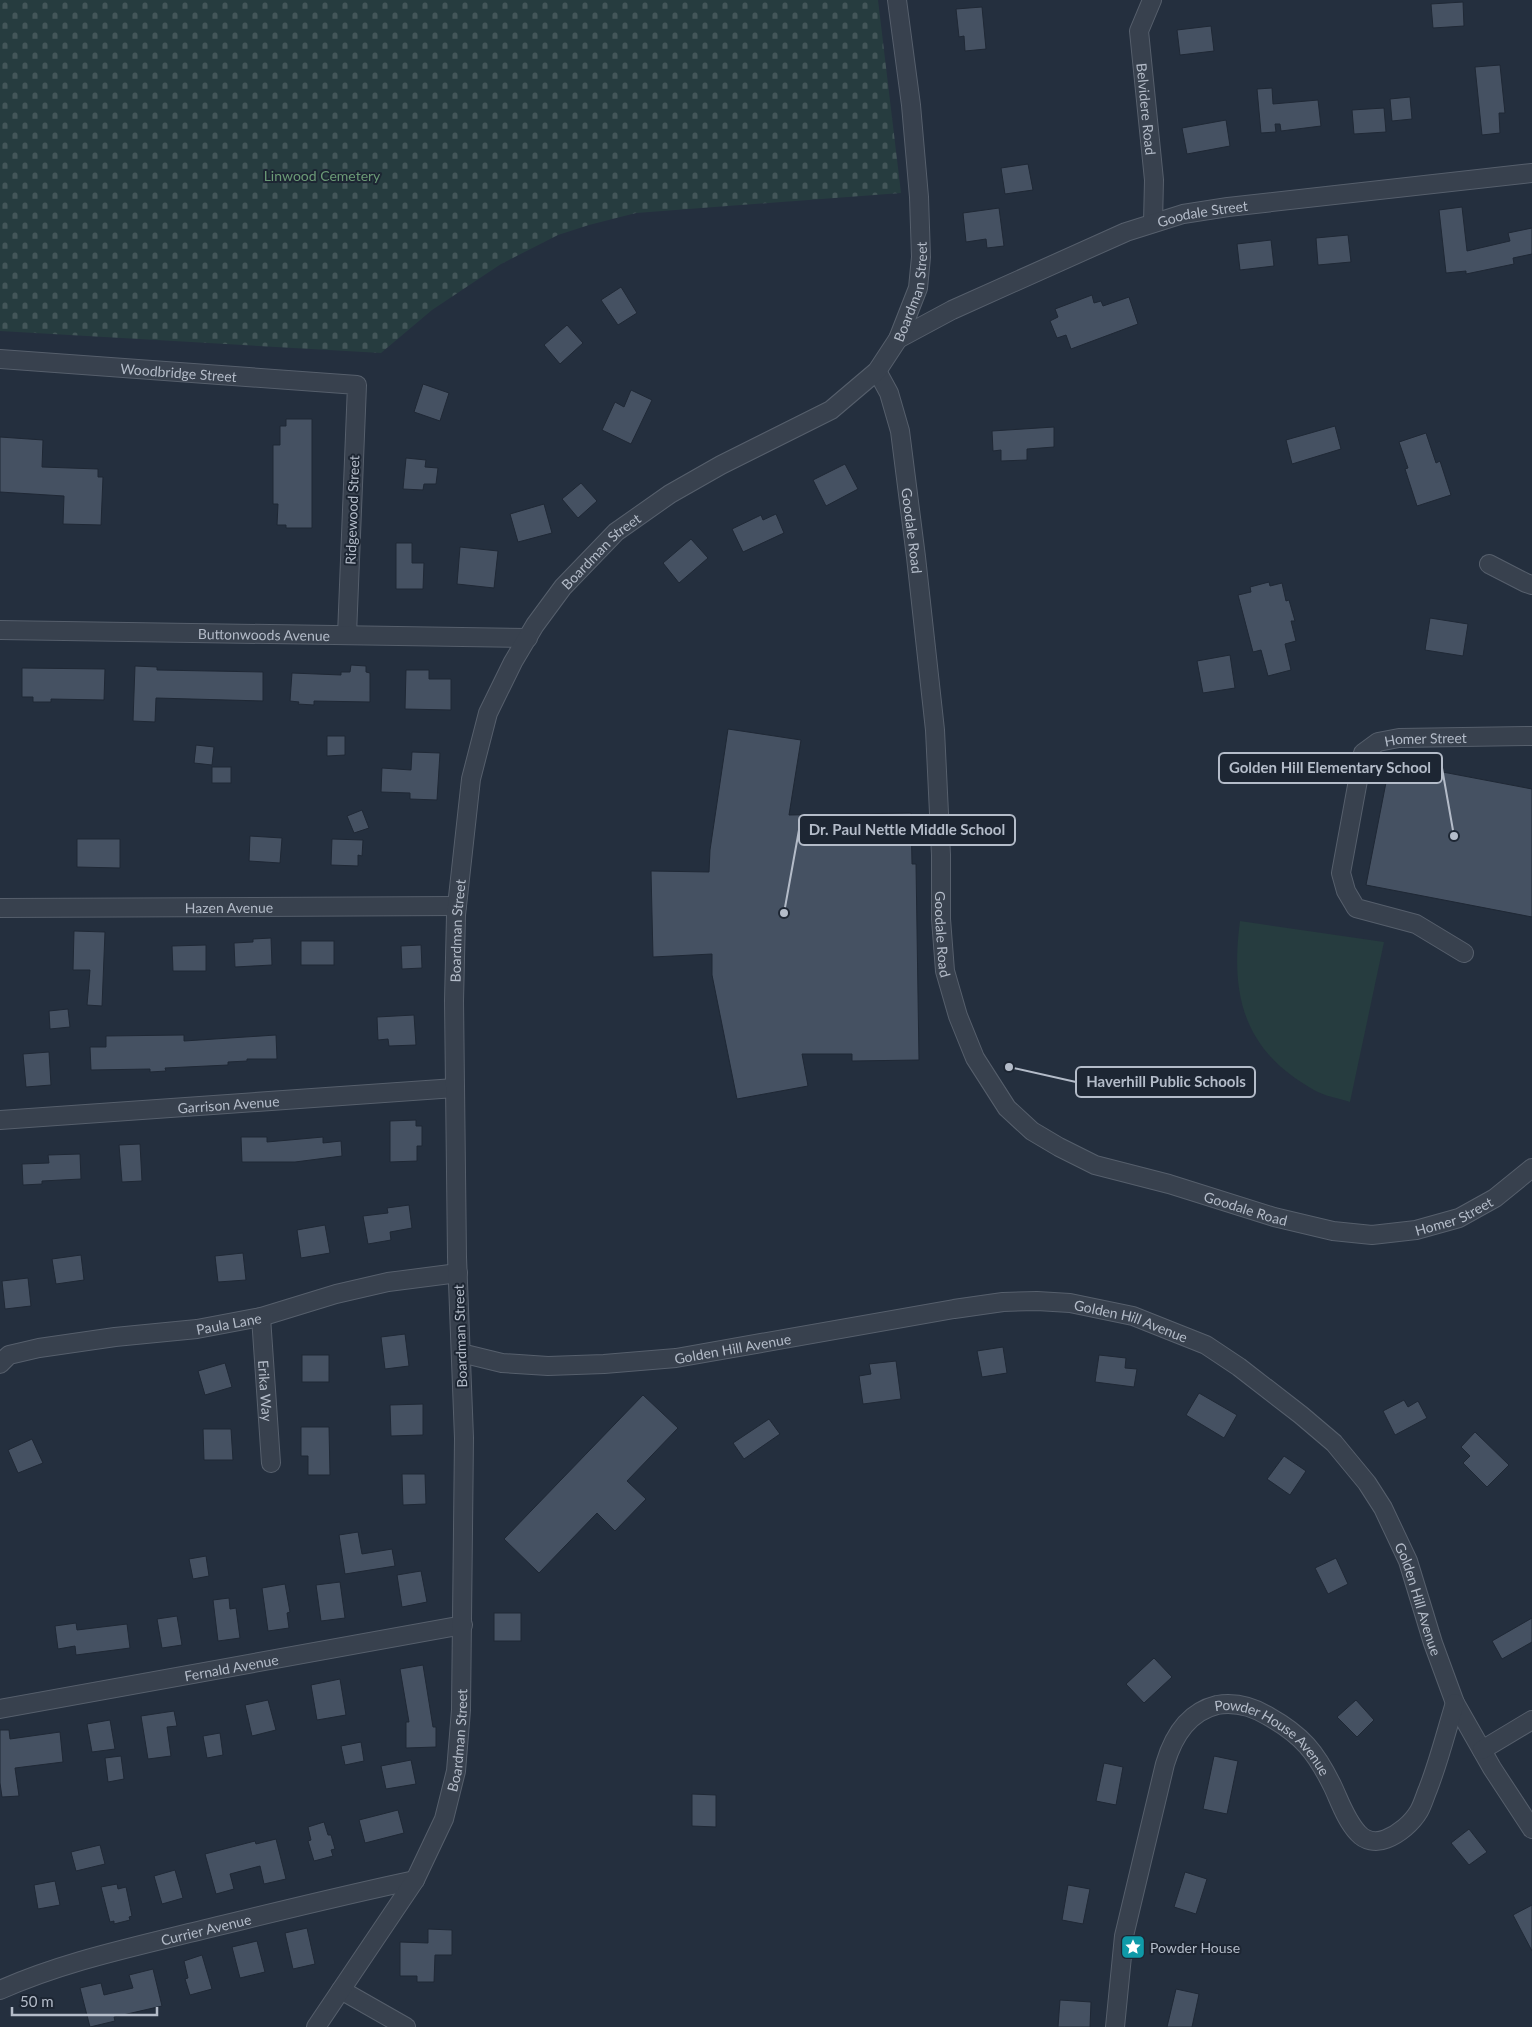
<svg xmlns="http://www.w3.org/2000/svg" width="1532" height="2027" font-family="Lato,sans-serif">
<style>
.cemetery{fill:url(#cemetery-stones)}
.pitch{fill:#263c3f}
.building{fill:#455162;stroke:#1f2835}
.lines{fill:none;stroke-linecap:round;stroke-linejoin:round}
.minor-casing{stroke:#565f6c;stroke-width:20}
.minor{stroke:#38414e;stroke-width:18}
.labels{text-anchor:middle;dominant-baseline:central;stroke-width:4;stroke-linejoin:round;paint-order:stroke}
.street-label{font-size:14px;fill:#b4bcc9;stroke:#1d2633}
.park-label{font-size:14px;fill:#6b9a76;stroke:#1d2633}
.poi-label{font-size:14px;fill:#b4bcc9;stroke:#1d2633;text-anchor:start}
.leader{fill:none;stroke:#b4bcc9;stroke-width:2}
.callout-dot{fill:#b4bcc9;stroke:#1d2633;stroke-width:2}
.callout{fill:#1d2633;stroke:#b4bcc9;stroke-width:2}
.callout-label{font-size:15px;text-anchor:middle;font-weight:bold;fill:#b4bcc9}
</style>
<defs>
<pattern id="cemetery-stones" width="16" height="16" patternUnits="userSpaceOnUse" patternTransform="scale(1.25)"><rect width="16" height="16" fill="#263c3f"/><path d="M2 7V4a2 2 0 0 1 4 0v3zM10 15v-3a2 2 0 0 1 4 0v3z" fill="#435659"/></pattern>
</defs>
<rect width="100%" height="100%" fill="#242f3e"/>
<polygon class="cemetery" points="0,0 878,0 901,193 636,213 589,225 558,235 501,264 432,310 381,353 0,331"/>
<path class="pitch" d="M1240,921l144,21 -34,160c-12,-4 -26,-6 -36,-12 -70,-39 -84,-94 -74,-169z"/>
<g class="building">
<polygon points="1463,2 1464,26 1433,28 1431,4"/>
<polygon points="982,7 986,49 965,51 964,36 959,37 956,9"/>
<polygon points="1211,26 1214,51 1180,55 1177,30"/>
<polygon points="1500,65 1505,113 1499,113 1500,133 1482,135 1475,67"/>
<polygon points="1272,88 1273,104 1318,100 1321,126 1281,131 1280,124 1275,124 1276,132 1261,133 1257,89"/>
<polygon points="1410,97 1412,119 1392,121 1390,99"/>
<polygon points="1384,108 1386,132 1354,134 1352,110"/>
<polygon points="1226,120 1230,146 1187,154 1182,128"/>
<polygon points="1028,164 1033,190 1005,194 1001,168"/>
<polygon points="1462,207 1467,251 1510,241 1508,233 1532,228 1532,254 1513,258 1514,264 1466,274 1466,271 1446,273 1439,210"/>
<polygon points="999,208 1004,246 987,248 986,239 966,242 963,213"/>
<polygon points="1348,235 1351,262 1318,265 1316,238"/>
<polygon points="1271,240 1274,266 1240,270 1237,244"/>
<polygon points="621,287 637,313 618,325 601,300"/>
<polygon points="1092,295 1094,303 1101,301 1103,306 1129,297 1138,324 1071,349 1066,335 1057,338 1050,321 1058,317 1055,309"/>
<polygon points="567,325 583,343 560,364 544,345"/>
<polygon points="423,384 449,393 440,421 414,412"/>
<polygon points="631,390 652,400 631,444 602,430 615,402 624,407"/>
<polygon points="286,419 312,419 312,528 286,528 286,525 277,525 278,504 273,504 273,445 280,445 280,426 286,426"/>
<polygon points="1335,426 1341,449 1292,464 1286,440"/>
<polygon points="1054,427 1054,447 1027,449 1027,460 1001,461 1001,450 993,451 992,431"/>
<polygon points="1426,433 1436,463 1440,461 1451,495 1417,506 1405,469 1408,468 1399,442"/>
<polygon points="0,437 43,440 42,467 98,469 98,477 103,477 101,525 63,524 64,496 0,492"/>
<polygon points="406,458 426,460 425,467 438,468 436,484 424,484 423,490 403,489"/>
<polygon points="845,464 858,489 826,506 813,480"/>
<polygon points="581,483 597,501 578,518 562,499"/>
<polygon points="544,504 552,533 518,542 510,514"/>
<polygon points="776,514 784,533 743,552 732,529 761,515 763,520"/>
<polygon points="691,539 708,558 679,583 663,563"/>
<polygon points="396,543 412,543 412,563 424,563 423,589 396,589"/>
<polygon points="460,547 498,551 494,588 457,584"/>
<polygon points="1269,582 1270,586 1282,583 1286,601 1289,600 1295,621 1291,621 1296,641 1285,644 1291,670 1268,676 1261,650 1253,652 1238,595 1251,592 1250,587"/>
<polygon points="1430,618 1468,624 1463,656 1425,650"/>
<polygon points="1230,655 1235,688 1203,693 1197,661"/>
<polygon points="351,665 366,666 366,672 370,673 370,702 314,701 314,705 298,704 299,702 290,701 292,673 341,675 341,672 350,672"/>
<polygon points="135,666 157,667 157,670 263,672 263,701 156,698 155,722 133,721"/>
<polygon points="22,668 105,669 104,700 51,699 51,702 33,702 33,697 22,697"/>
<polygon points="406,670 429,670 429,679 451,679 451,710 405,709"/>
<polygon points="728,729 801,740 789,815 911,813 912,864 916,864 919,1060 852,1061 852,1054 802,1054 808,1086 737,1099 712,975 712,954 653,957 651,871 709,872 710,850"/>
<polygon points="327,736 345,736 345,755 327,756"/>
<polygon points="196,745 214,747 212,765 194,763"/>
<polygon points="412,752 440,753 437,800 410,799 410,793 381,792 382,768 411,770"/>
<polygon points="1390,762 1532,789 1532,917 1366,885"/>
<rect x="212" y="767" width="19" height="16"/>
<polygon points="362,810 369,828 354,833 347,816"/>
<polygon points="250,836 282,838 280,863 249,861"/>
<polygon points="77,839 120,839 120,868 77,867"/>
<polygon points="332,839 363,840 362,856 358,855 358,866 331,865"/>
<polygon points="74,931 105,932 102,1006 87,1005 90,970 73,970"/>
<polygon points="271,938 272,965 235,967 234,943 253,942 253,939"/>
<rect x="301" y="941" width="33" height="24"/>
<polygon points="206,945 206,971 173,971 172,946"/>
<polygon points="421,945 422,968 402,969 401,946"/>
<polygon points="68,1009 70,1027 50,1029 49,1011"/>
<polygon points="414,1015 416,1045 389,1046 388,1039 378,1040 377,1017"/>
<polygon points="184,1035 184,1041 276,1035 277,1059 247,1059 247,1061 228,1062 228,1065 165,1068 166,1071 150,1072 150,1069 91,1070 90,1047 106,1047 106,1036"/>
<polygon points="49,1052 51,1085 26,1087 23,1054"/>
<polygon points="416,1120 416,1126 422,1126 422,1146 417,1146 417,1161 390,1162 390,1121"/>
<polygon points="241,1137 267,1137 267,1142 323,1137 323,1143 341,1141 342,1156 295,1162 242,1162"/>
<polygon points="140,1144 142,1181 122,1182 119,1145"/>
<polygon points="80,1154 81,1179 42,1181 42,1184 23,1185 22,1164 49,1163 48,1155"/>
<polygon points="409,1205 412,1228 390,1232 391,1240 368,1244 363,1216 388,1213 387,1208"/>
<polygon points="325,1225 330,1253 301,1258 297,1230"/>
<polygon points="243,1253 246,1280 218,1282 215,1256"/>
<polygon points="81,1255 84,1280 56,1284 52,1259"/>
<polygon points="28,1278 31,1306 5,1309 2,1281"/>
<polygon points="405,1334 409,1366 385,1369 381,1337"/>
<polygon points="1003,1347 1007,1373 982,1377 977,1351"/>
<rect x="302" y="1355" width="27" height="27"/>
<polygon points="1099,1355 1126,1358 1125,1368 1137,1369 1134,1387 1095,1382"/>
<polygon points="896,1361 901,1399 863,1404 859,1376 871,1374 869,1364"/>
<polygon points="225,1363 232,1387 205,1395 198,1371"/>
<polygon points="1199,1393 1237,1415 1224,1438 1186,1415"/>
<polygon points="643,1395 678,1428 627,1481 646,1499 615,1531 597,1513 539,1573 504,1539"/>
<polygon points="1404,1400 1408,1407 1418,1401 1427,1418 1395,1435 1383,1411"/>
<polygon points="423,1404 423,1435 391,1436 390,1405"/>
<polygon points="769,1419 780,1434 744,1459 733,1443"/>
<polygon points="301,1427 329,1427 330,1475 308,1475 308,1456 301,1456"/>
<polygon points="203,1429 231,1429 233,1460 204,1460"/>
<polygon points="1475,1432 1509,1465 1487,1487 1463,1463 1470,1456 1461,1447"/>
<polygon points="32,1439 43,1463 18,1473 8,1450"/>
<polygon points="1284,1456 1306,1471 1290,1495 1267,1479"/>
<polygon points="402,1474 425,1474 426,1504 403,1505"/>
<polygon points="358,1532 362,1554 392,1549 395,1566 345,1574 339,1535"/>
<polygon points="206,1556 209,1576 193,1579 189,1559"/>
<polygon points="1336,1558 1348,1584 1328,1594 1315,1568"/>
<polygon points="421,1571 427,1602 402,1607 397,1575"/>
<polygon points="340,1582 345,1618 321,1621 316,1585"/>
<polygon points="285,1584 290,1612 287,1613 289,1628 268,1631 262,1588"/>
<polygon points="229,1598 230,1609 236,1608 240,1638 218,1641 213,1600"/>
<rect x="494" y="1613" width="27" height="28"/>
<polygon points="177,1616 182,1645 162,1648 157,1619"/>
<polygon points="1532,1618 1532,1642 1502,1659 1492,1641"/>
<polygon points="76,1623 77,1630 127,1624 130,1648 76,1655 75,1646 58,1649 55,1626"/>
<polygon points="1154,1658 1172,1677 1144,1703 1126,1684"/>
<polygon points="423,1665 433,1727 436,1727 436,1747 406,1748 406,1722 409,1722 400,1669"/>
<polygon points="340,1679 346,1715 317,1720 311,1685"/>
<polygon points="268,1700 276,1730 252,1736 245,1705"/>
<polygon points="1356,1700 1374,1720 1357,1737 1337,1717"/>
<polygon points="174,1711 177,1726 167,1727 171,1756 148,1759 141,1716"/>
<polygon points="110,1720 115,1749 92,1752 87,1724"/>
<polygon points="0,1730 9,1730 10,1739 60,1732 63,1762 15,1768 19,1796 2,1797 0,1783"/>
<polygon points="220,1733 223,1755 207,1758 203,1736"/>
<polygon points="361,1742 364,1761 345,1765 341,1746"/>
<polygon points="121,1756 124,1779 108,1782 105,1758"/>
<polygon points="1214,1756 1238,1761 1227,1814 1203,1809"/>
<polygon points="411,1760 416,1784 386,1789 381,1766"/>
<polygon points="1104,1763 1123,1767 1116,1805 1096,1801"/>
<polygon points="692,1794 716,1795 716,1827 692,1826"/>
<polygon points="398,1810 404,1833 365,1843 359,1820"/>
<polygon points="324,1822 328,1835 331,1835 335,1849 331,1850 333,1856 314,1861 308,1841 311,1840 308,1827"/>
<polygon points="1469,1829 1487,1852 1469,1865 1451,1843"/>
<polygon points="276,1839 286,1879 264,1884 260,1866 230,1874 234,1889 216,1894 205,1854 255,1841 256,1844"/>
<polygon points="100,1845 105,1864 76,1871 71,1852"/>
<polygon points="175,1870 183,1898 162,1904 154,1876"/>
<polygon points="1185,1872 1207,1879 1196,1914 1174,1907"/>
<polygon points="55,1881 60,1905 38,1909 34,1885"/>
<polygon points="117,1884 118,1889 126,1887 132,1916 129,1917 130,1920 114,1924 114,1921 110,1922 101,1887"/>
<polygon points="1068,1885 1090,1889 1083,1924 1062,1920"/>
<polygon points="1532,1905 1532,1951 1513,1915"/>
<polygon points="307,1928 315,1964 293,1969 285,1933"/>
<polygon points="428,1929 452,1930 452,1955 435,1955 434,1982 417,1982 417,1976 400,1976 400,1942 428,1943"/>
<polygon points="257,1941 265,1972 240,1978 232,1947"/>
<polygon points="202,1955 212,1989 190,1995 185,1979 188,1978 184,1961"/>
<polygon points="153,1969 162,2006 114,2017 115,2021 90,2027 80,1988 101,1983 104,1995 133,1988 129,1975"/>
<polygon points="1176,1989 1199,1994 1192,2027 1167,2027"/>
<polygon points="1060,2000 1091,2002 1090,2027 1058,2027"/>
</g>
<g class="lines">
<defs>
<g id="minor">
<path id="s1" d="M1152,0l-13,31 15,149 -1,43"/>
<path id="s2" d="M898,339l54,-29 174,-78 57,-18 45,-7 304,-34"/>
<path id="s3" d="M0,359l357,26 -10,250"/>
<path id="s4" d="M877,371l12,22 11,38 16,126 19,173 6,125v64l4,52 13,45 17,42 32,50 25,23 27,16 36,18 74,19 105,33 59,14 39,4 44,-5 43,-12 36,-20 37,-30"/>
<polyline points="1489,564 1526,583 1532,585"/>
<path id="s5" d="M0,630l528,8"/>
<path id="s6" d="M0,908l457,-2"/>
<path id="s7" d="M1464,953l-48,-29 -60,-16 -10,-17 -5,-18 22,-120 15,-11 21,-4 133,-2"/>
<path id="s8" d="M0,1120l455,-32"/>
<path id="s9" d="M261,1317l10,146"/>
<path id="s10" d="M461,1353l41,10 46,3 56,-2 72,-6 278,-49 49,-7 34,-1 33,2 63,13 73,29 33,22 62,48 33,28 33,40 16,25 25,53 25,82 22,60 37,65 40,61"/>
<path id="s11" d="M0,1364l9,-9 30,-7 76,-11 82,-8 64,-12 75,-23 52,-12 70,-9"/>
<path id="s12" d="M0,1709l463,-84"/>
<polyline points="1482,1750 1532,1720"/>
<path id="s13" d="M0,1990c60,-27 125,-41 189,-57 75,-18 150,-37 226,-53"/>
<polyline points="341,1990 406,2027"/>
<path id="s14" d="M316,2027l99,-147 29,-61 12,-48 5,-61 3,-272 -7,-181 -3,-256 2,-86 15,-136 17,-66 25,-51 22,-37 28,-38 53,-55 54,-38 51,-29 110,-55 46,-39 21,-32 20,-51 3,-31 -2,-60 -8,-92 -14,-105"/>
<path id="s15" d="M1115,2027l9,-91 41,-172c8,-27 23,-52 52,-59 18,-3 36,2 51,11 34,19 48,36 65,71 7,15 13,33 25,46 7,8 18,10 28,6 13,-5 26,-16 33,-28 4,-7 6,-15 9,-22 11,-28 18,-57 27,-86"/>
</g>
</defs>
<use href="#minor" class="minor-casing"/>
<use href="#minor" class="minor"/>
</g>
<defs>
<symbol id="sight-square" viewBox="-11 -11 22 22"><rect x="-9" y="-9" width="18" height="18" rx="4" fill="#0f9aa8" stroke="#1d2633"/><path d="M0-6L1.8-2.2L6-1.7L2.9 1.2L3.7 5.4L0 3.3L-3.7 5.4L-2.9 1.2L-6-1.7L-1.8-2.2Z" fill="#fff"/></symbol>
</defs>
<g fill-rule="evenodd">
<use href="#sight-square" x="1119" y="1933" width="28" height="28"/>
</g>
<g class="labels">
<g class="street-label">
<text stroke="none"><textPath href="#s1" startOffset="112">Belvidere Road</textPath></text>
<text stroke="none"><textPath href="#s2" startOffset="331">Goodale Street</textPath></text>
<text stroke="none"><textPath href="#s14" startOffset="1975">Boardman Street</textPath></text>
<text stroke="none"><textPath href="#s3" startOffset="179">Woodbridge Street</textPath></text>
<text transform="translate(352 510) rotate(-88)">Ridgewood Street</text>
<text stroke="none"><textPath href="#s4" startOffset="165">Goodale Road</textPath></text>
<text stroke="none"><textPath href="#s14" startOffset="1555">Boardman Street</textPath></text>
<text stroke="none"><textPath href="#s5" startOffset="264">Buttonwoods Avenue</textPath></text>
<text stroke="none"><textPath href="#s7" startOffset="345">Homer Street</textPath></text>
<text stroke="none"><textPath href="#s6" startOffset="229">Hazen Avenue</textPath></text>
<text stroke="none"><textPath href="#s14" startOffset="1135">Boardman Street</textPath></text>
<text stroke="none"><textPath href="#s4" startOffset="570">Goodale Road</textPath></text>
<text stroke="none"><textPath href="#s8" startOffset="229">Garrison Avenue</textPath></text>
<text stroke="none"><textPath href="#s4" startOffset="1021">Goodale Road</textPath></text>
<text stroke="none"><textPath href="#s4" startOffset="1235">Homer Street</textPath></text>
<text stroke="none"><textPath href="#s10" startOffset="679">Golden Hill Avenue</textPath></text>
<text stroke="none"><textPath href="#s11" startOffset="235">Paula Lane</textPath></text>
<text transform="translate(460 1336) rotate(-92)">Boardman Street</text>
<text stroke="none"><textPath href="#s10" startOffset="274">Golden Hill Avenue</textPath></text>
<text stroke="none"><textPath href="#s9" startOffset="74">Erika Way</textPath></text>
<text stroke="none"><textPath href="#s10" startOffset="1099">Golden Hill Avenue</textPath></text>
<text stroke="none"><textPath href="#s12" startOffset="235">Fernald Avenue</textPath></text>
<text stroke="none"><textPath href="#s14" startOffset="325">Boardman Street</textPath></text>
<text stroke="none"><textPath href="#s15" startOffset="418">Powder House Avenue</textPath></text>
<text stroke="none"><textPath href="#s13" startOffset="215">Currier Avenue</textPath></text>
</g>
<g class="park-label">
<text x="322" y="175">Linwood Cemetery</text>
</g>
<g class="poi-label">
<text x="1150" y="1947">Powder House</text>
</g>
</g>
<path class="leader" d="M1454 836L1442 768M784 913L799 830M1009 1067L1076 1082"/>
<g class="callout-dot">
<circle cx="1454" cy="836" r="5"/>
<circle cx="784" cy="913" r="5"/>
<circle cx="1009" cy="1067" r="5"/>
</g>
<g class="callout">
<rect x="1219" y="753" width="223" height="30" rx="5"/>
<rect x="799" y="815" width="216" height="30" rx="5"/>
<rect x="1076" y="1067" width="179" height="30" rx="5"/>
</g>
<g class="callout-label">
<text x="1330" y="773">Golden Hill Elementary School</text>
<text x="907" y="835">Dr. Paul Nettle Middle School</text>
<text x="1166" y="1087">Haverhill Public Schools</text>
</g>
<path d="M12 2007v8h145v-8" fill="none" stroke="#b4bcc9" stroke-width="2.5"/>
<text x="20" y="2007" font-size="15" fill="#b4bcc9" stroke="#1d2633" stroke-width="4" paint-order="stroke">50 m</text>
</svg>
